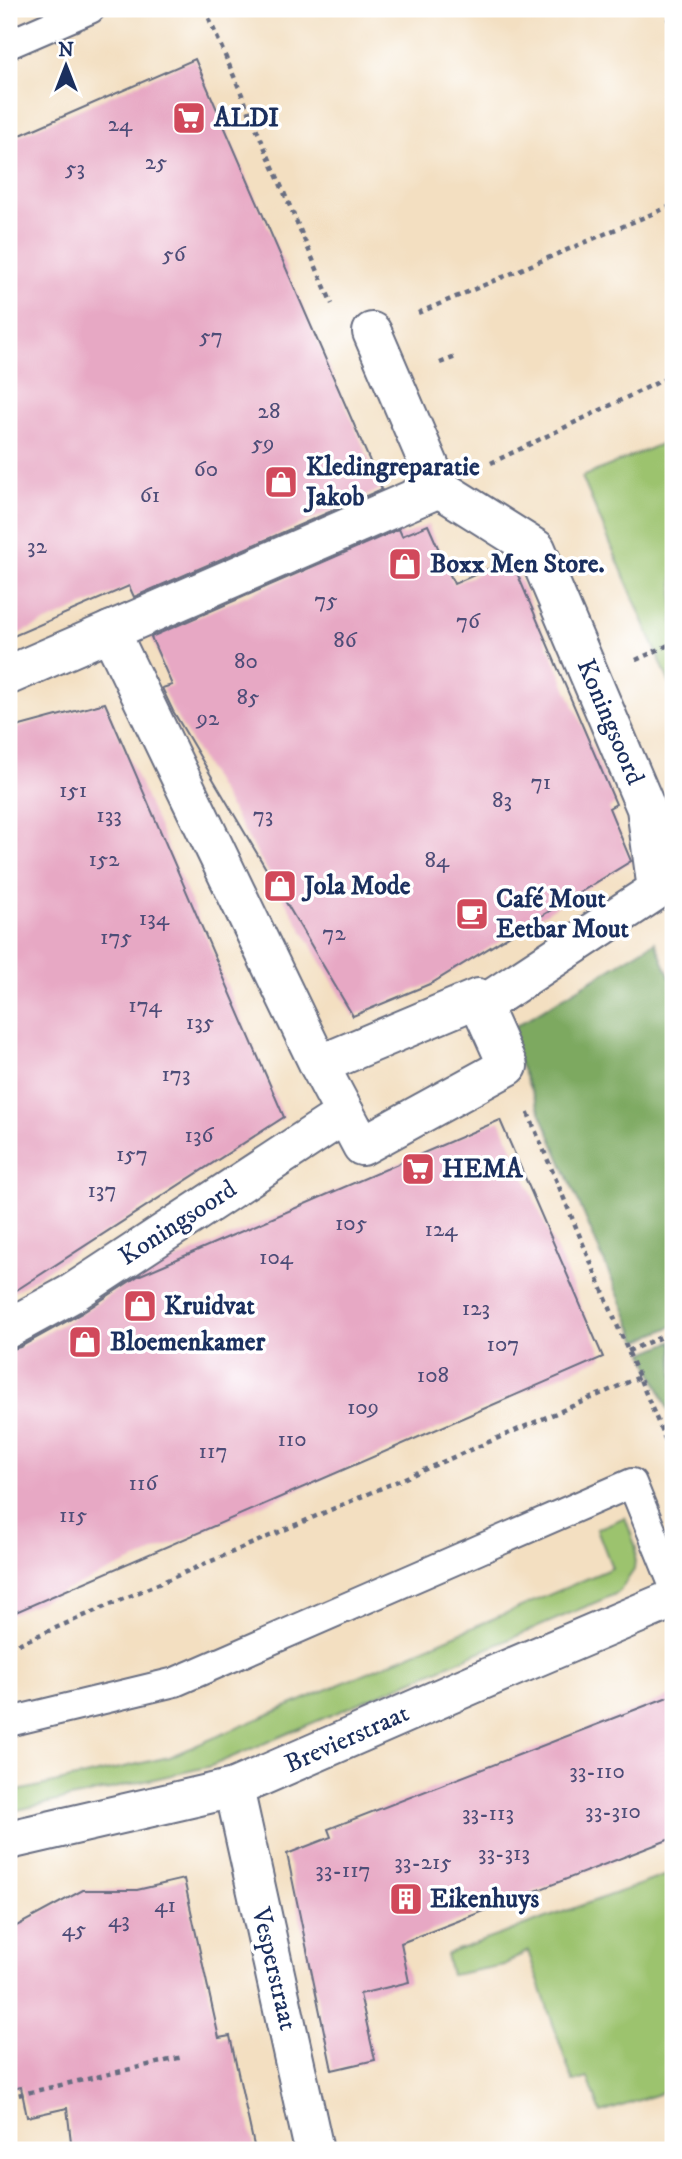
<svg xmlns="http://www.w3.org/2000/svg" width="682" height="2159" font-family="'IM FELL DW Pica',serif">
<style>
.green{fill:#9cc36e;stroke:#5c7966;stroke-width:2}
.forest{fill:#7da961;stroke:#4c6c60;stroke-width:2}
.building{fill:#e7a8c4}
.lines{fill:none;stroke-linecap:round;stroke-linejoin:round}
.lane-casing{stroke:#676d81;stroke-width:32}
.street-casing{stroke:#676d81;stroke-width:42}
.path{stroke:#676d81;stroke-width:4.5;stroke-dasharray:5 5;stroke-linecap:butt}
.lane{stroke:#fff;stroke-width:28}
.street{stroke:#fff;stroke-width:38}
.labels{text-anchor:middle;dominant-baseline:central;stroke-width:7;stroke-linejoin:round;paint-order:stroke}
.number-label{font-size:23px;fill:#4e4d78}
.poi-label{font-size:26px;font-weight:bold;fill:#1b2f5e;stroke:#fff;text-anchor:start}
.street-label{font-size:26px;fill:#1b2f5e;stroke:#fff}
</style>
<rect width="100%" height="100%" fill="#fff"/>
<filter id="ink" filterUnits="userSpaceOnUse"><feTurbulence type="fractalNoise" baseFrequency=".0143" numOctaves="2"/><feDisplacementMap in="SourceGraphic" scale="14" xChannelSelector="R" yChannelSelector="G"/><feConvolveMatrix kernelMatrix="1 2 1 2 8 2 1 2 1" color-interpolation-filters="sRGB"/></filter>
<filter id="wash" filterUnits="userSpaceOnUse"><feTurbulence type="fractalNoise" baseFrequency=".00686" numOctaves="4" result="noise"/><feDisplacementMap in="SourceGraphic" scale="28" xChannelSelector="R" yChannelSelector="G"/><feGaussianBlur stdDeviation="1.57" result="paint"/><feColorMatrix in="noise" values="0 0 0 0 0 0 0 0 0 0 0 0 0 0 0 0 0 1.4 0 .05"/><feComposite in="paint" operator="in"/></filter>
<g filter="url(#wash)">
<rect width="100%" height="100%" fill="#f3dfc1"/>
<g class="green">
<polygon points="673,439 673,691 582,477"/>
<polygon points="625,1517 636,1548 634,1570 618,1593 211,1766 9,1812 9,1793 169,1757 612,1568 597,1529"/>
<polygon points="669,1874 673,1884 673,2089 601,2113 588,2078 573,2082 528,1951 504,1965 451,1975 446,1954"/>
</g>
<g class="forest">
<polygon points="655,942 673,985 673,1326 638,1341 506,1032"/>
<polygon points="673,1341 673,1421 644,1353"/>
</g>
<g id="blocks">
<g class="building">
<polygon points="195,59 382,489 134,597 129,586 9,638 9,140"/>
<polygon points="428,525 454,584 511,559 616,804 609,808 631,861 432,983 353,1016 173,711 162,688 172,685 151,637 399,529 402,536"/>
<polygon points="105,703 284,1117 9,1295 9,729"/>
<polygon points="500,1120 603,1357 9,1615 9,1350 20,1347 82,1313 138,1276"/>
<polygon points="673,1695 673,1838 401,1943 409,1982 360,1994 375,2060 332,2070 287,1854 331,1837 328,1829"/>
<polygon points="184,1879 219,2038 230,2036 255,2150 72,2150 67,2108 27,2117 21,2087 9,2090 9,1930 83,1890 137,1890"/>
</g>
</g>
</g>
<g filter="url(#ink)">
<use href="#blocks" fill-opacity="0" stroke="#676d81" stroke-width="2"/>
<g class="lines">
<defs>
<g id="lane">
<polyline points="9,44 90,9"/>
<polyline points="9,1722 175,1682 632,1483 673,1584"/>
</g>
<g id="street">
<polyline points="110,631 319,1065 345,1114"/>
<polyline points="9,675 439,488 372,332"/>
<polyline points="319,1065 478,998 481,1006"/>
<polyline points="9,1328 71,1294 345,1114 362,1146 508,1066 481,1006 657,890 646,808 536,549 439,488"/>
<polyline points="234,1788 314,2150"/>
<polyline points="9,1840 234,1788 473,1684 673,1599"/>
</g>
</defs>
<use href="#lane" class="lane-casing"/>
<use href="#street" class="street-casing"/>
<g class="path">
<polyline points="205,9 332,304"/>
<polyline points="664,9 673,31"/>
<polyline points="418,313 673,205"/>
<polyline points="440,363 458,356"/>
<polyline points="491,463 673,375"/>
<polyline points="636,660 673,643"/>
<polyline points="528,1113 673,1458"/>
<polyline points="628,1351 673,1332"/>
<polyline points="9,1648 640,1377"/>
<polyline points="9,2097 183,2057"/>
</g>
<use href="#lane" class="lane"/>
<use href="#street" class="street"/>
</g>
</g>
<defs>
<symbol id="supermarket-square" viewBox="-11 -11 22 22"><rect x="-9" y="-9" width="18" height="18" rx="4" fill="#d1495b" stroke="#fff"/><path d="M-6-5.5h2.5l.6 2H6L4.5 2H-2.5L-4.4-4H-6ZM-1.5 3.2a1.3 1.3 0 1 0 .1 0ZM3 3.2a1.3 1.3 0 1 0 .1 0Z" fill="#fff"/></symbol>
<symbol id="shop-square" viewBox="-11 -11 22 22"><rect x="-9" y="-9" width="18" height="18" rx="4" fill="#d1495b" stroke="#fff"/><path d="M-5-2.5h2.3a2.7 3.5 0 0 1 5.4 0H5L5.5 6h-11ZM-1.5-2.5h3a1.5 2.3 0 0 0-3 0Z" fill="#fff"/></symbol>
<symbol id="cafe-square" viewBox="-11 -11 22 22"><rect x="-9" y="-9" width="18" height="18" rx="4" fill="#d1495b" stroke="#fff"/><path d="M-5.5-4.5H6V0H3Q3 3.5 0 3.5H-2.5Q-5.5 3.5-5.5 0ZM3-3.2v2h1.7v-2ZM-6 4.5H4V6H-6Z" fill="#fff"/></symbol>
<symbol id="building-square" viewBox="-11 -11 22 22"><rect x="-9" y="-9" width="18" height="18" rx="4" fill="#d1495b" stroke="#fff"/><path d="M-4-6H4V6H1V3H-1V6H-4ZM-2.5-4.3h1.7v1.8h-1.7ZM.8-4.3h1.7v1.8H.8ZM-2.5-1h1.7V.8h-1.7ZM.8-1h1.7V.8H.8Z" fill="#fff"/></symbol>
</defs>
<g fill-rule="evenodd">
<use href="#supermarket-square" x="170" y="99" width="38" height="38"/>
<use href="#shop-square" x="262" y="463" width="38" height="38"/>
<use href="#shop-square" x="386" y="545" width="38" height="38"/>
<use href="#shop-square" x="261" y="867" width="38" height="38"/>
<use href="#cafe-square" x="453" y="895" width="38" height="38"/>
<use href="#supermarket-square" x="399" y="1150" width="38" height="38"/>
<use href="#shop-square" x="121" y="1287" width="38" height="38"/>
<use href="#shop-square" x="66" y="1323" width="38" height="38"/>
<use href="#building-square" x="387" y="1880" width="38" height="38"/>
</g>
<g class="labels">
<g class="number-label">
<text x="120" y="124">24</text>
<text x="156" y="162">25</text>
<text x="75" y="168">53</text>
<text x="174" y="254">56</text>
<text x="211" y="336">57</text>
<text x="269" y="411">28</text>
<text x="263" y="443">59</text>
<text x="206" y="469">60</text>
<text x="150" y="495">61</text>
<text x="37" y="546">32</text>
<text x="326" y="600">75</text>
<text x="468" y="621">76</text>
<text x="345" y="640">86</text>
<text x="246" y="661">80</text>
<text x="248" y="697">85</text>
<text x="208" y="718">92</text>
<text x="541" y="782">71</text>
<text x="73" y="790">151</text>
<text x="502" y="800">83</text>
<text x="109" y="815">133</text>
<text x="263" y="815">73</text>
<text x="104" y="859">152</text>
<text x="437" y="860">84</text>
<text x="154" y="918">134</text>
<text x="334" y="933">72</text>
<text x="116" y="937">175</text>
<text x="145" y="1005">174</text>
<text x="200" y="1022">135</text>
<text x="176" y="1074">173</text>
<text x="199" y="1135">136</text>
<text x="132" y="1154">157</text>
<text x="102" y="1190">137</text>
<text x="351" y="1223">105</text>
<text x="441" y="1229">124</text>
<text x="276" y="1257">104</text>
<text x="476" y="1308">123</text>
<text x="503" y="1344">107</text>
<text x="433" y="1375">108</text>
<text x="363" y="1407">109</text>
<text x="292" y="1439">110</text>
<text x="213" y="1451">117</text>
<text x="143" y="1483">116</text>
<text x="73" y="1515">115</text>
<text x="597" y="1771">33-110</text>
<text x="613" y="1811">33-310</text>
<text x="488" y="1813">33-113</text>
<text x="504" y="1853">33-313</text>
<text x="423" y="1862">33-215</text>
<text x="343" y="1870">33-117</text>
<text x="165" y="1905">41</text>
<text x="119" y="1920">43</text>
<text x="74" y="1929">45</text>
</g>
<g class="poi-label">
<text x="214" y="118">ALDI</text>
<text x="306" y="467">Kledingreparatie<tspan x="306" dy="30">Jakob</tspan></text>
<text x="430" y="564">Boxx Men Store.</text>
<text x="304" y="886">Jola Mode</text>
<text x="496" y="899">Café Mout<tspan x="496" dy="30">Eetbar Mout</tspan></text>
<text x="442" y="1169">HEMA</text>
<text x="164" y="1306">Kruidvat</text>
<text x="110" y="1342">Bloemenkamer</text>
<text x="430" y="1899">Eikenhuys</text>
</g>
<g class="street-label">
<text transform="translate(610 722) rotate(67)">Koningsoord</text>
<text transform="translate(178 1223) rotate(-33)">Koningsoord</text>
<text transform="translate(347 1739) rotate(-24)">Brevierstraat</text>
<text transform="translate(274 1969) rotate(77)">Vesperstraat</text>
</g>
</g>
<rect width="682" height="2159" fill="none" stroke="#fff" stroke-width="35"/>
<g transform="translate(66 66)" stroke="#ffffff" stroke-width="5" paint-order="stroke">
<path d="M0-5L12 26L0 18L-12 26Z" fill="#1b2f5e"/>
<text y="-10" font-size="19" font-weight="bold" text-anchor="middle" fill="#1b2f5e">N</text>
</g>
</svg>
